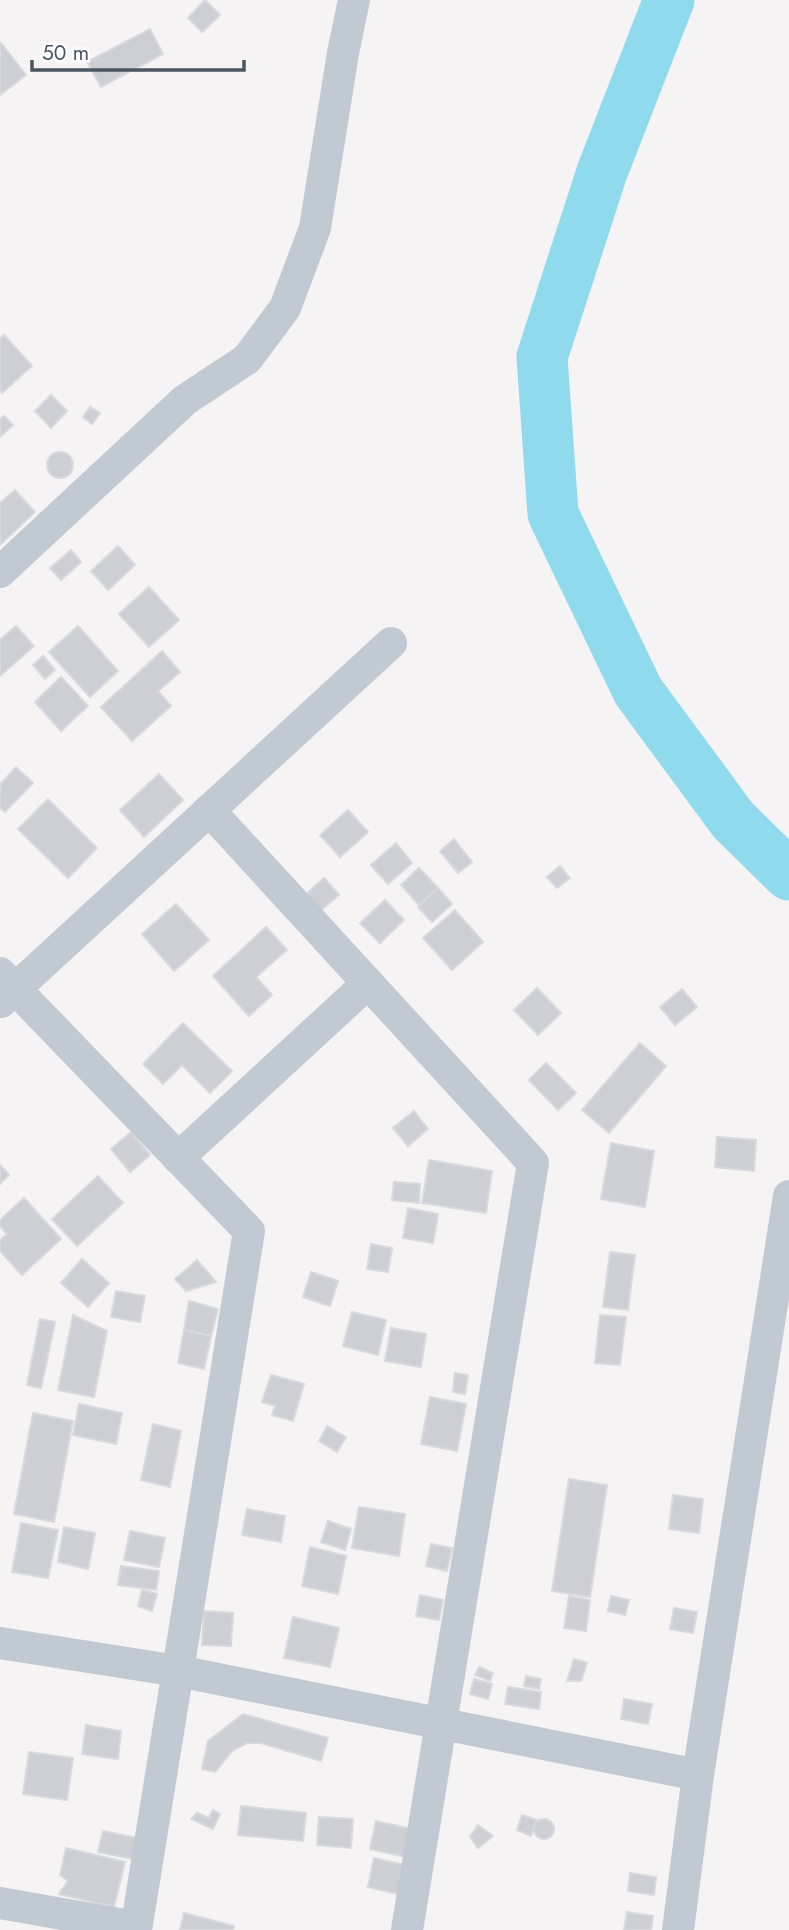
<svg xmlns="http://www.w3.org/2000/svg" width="789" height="1930" font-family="Jost,sans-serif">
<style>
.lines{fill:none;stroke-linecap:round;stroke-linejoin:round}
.river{stroke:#90daee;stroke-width:51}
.building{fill:#cdcfd5;stroke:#d7d9de;stroke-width:2}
.minor{stroke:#c1cad2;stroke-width:32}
</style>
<rect width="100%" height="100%" fill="#f5f3f3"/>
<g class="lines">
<polyline class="river" points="669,0 602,172 542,357 553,514 638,691 733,820 789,875"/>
</g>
<g class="building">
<polygon points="205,0 220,15 202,32 188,18"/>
<polygon points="150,29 163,54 101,87 87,62"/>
<polygon points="1,43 26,75 0,95 0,44"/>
<polygon points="4,335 32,366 2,393 0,390 0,339"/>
<polygon points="51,395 67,411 51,428 35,411"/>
<polygon points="90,407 100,413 92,424 83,417"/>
<polygon points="4,416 13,425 0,437 0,419"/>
<circle cx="60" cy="465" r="13"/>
<polygon points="15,490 35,512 0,545 0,503"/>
<polygon points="118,546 135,565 108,590 91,571"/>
<polygon points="71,550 81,562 61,580 50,568"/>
<polygon points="149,587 179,620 149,647 119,614"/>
<polygon points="16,626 34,646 0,676 0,640"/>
<polygon points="78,626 118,671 90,697 49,652"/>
<polygon points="162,651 180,672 158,691 171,706 132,741 101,707"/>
<polygon points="43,656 55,670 45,679 33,665"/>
<polygon points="61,677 88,706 61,731 35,702"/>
<polygon points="16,767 33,783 5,812 0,808 0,785"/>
<polygon points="159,774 183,800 144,837 120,810"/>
<polygon points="48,799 97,848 68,878 18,829"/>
<polygon points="348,810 368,832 340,857 320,835"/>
<polygon points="454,839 472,862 458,873 440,851"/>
<polygon points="396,843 412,863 388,884 371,865"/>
<polygon points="560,866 570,878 557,888 547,877"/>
<polygon points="419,868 438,888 419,905 401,885"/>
<polygon points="324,878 339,895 318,913 304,896"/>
<polygon points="438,888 452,904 432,922 418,907"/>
<polygon points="385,900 404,920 380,943 360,923"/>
<polygon points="176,904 209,940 174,971 142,934"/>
<polygon points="455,910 483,942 452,970 423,938"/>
<polygon points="266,927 287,950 256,977 272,995 249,1016 213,976"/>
<polygon points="537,988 561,1013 538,1035 514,1010"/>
<polygon points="682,989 697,1007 675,1025 660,1007"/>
<polygon points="183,1023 232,1071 210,1093 182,1065 163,1084 143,1064"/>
<polygon points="640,1043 666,1066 609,1133 582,1110"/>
<polygon points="546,1063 576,1093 558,1110 529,1080"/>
<polygon points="414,1111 428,1129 408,1146 393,1128"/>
<polygon points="131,1132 150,1155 130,1172 111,1149"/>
<polygon points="717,1137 756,1140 754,1171 715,1167"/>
<polygon points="611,1143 654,1151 645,1207 601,1199"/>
<polygon points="429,1160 492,1171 486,1213 422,1203"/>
<polygon points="0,1165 9,1175 0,1184"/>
<polygon points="98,1176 123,1203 77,1246 52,1219"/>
<polygon points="394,1182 420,1184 419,1203 392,1200"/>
<polygon points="24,1198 61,1239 22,1275 0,1251 0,1240 7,1234 0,1226 0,1220"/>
<polygon points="408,1208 438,1214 433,1243 403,1238"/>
<polygon points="371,1244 392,1248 388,1272 367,1269"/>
<polygon points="610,1252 635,1255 628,1310 603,1307"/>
<polygon points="82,1259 109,1283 88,1307 61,1283"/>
<polygon points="197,1260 216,1282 186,1291 175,1279"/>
<polygon points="311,1272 338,1281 330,1306 303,1297"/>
<polygon points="116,1291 145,1296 140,1322 111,1317"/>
<polygon points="189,1301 218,1309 211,1336 184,1330"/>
<polygon points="352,1312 386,1320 378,1355 343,1346"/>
<polygon points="73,1315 107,1331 94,1397 58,1390"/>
<polygon points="600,1315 626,1317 620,1365 595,1363"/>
<polygon points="40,1319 55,1322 41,1388 27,1385"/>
<polygon points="391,1328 426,1334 421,1367 385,1361"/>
<polygon points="184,1330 211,1336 204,1369 178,1363"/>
<polygon points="455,1373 468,1375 465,1394 453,1392"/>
<polygon points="271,1375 304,1384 293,1421 272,1415 275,1406 262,1402"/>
<polygon points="430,1397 466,1404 457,1451 421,1444"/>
<polygon points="79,1404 122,1413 116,1444 73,1435"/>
<polygon points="33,1413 73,1421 54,1522 14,1514"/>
<polygon points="153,1424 181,1431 170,1487 141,1480"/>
<polygon points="327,1426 346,1437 337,1452 319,1441"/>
<polygon points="569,1479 607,1485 590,1597 552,1591"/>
<polygon points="673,1495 703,1499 699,1533 669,1529"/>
<polygon points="359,1507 405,1514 399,1556 352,1548"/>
<polygon points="247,1509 285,1516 281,1542 242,1535"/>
<polygon points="328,1521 351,1529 345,1550 321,1542"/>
<polygon points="21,1523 58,1530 48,1578 12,1572"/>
<polygon points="64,1527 95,1533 88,1569 58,1562"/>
<polygon points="130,1531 165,1538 159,1567 124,1560"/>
<polygon points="431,1544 452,1548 447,1571 426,1566"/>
<polygon points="310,1547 346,1556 338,1594 302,1586"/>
<polygon points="121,1566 159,1571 156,1590 118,1585"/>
<polygon points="142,1590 157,1594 152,1611 138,1606"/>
<polygon points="420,1595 443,1600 439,1620 416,1616"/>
<polygon points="569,1596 590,1600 586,1631 564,1628"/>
<polygon points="611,1596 629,1600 625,1615 608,1611"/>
<polygon points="674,1608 697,1612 693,1633 670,1629"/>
<polygon points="204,1611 233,1613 231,1646 202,1645"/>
<polygon points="293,1617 339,1628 330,1667 284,1658"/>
<polygon points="574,1659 587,1663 581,1681 567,1681"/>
<polygon points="479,1667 493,1673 490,1681 475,1675"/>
<polygon points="526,1676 541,1679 539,1689 524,1686"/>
<polygon points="474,1679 492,1684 488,1699 470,1694"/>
<polygon points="508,1687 541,1692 539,1709 505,1704"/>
<polygon points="624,1699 652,1704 648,1724 621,1719"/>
<polygon points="243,1714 328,1738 321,1761 261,1743 247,1743 232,1751 215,1772 202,1769 208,1741"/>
<polygon points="86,1725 121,1731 118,1759 82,1754"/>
<polygon points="29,1752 73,1758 67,1800 23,1794"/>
<polygon points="241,1806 306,1813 303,1841 238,1835"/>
<polygon points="213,1810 220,1814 213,1829 191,1819 197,1813 209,1818"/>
<polygon points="522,1815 537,1820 531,1836 517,1830"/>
<polygon points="319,1817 353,1819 351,1848 317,1845"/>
<circle cx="544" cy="1829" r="10"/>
<polygon points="376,1821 412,1829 406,1857 370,1849"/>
<polygon points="478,1825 493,1836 478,1848 470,1837"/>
<polygon points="103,1831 138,1838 133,1859 98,1852"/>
<polygon points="66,1848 125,1862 114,1907 59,1894 68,1881 60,1875"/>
<polygon points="374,1858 409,1866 402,1895 368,1887"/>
<polygon points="630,1873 656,1877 654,1895 628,1891"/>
<polygon points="627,1912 653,1916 651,1930 624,1930"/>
<polygon points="184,1913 234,1926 233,1930 180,1930"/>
</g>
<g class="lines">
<g class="minor">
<polyline points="0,572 185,400 247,359 285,308 315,228 343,53 354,0"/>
<polyline points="209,810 533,1163 407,1930"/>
<polyline points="0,973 249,1231 136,1930"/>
<polyline points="1,1002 391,643"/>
<polyline points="178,1158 368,983"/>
<polyline points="0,1643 178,1671 698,1775"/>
<polyline points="0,1903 136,1927"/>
<polyline points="678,1930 698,1775 789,1196"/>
</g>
</g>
<path d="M32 60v10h212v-10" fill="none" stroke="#4a5661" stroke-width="3.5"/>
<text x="42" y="60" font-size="21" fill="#4a5661" stroke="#ffffff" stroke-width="5" paint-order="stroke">50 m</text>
</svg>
